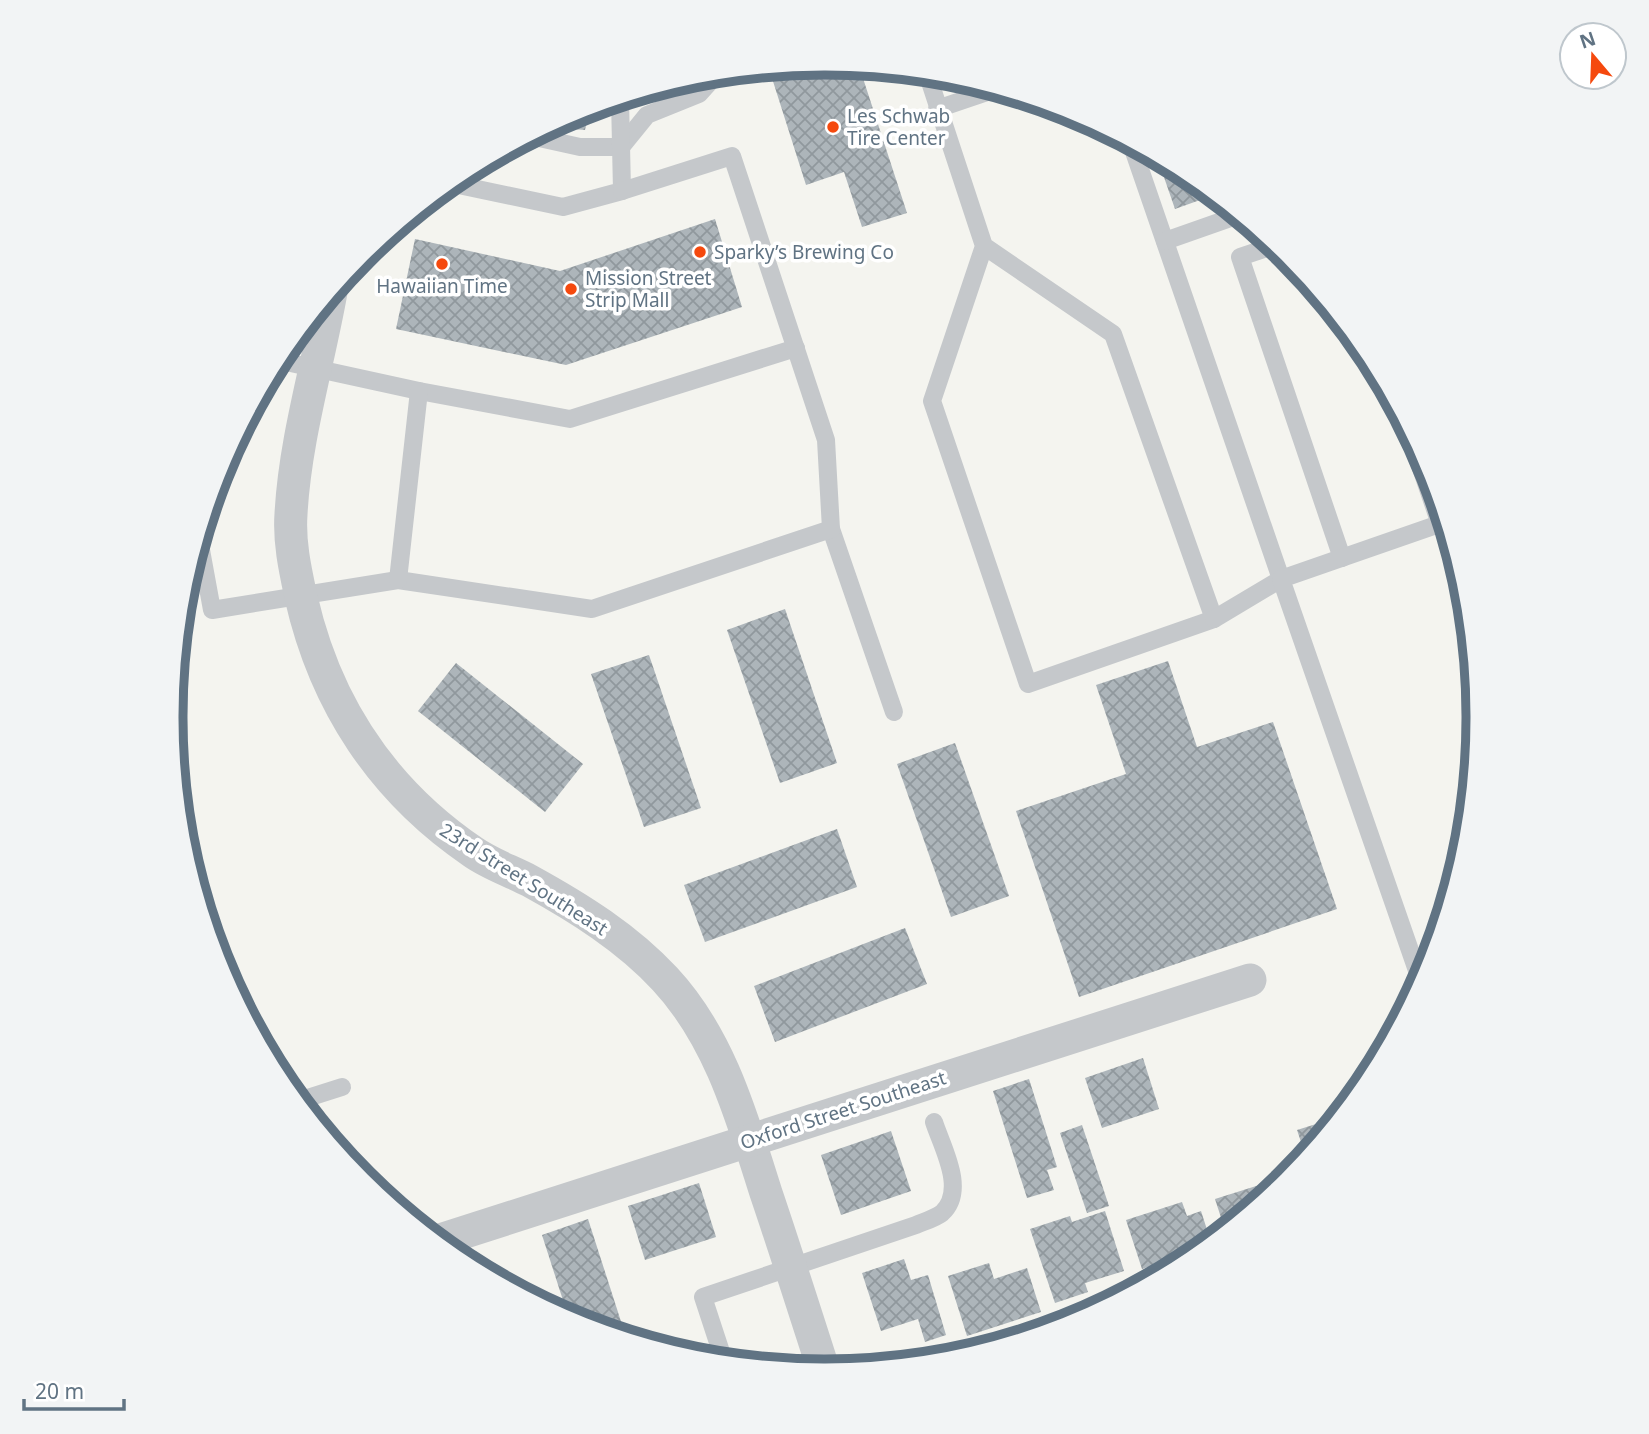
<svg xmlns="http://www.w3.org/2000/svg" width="1649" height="1434" font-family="'Noto Sans',sans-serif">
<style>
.building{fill:url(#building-cross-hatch)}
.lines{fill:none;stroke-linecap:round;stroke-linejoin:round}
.lane{stroke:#c5c8cb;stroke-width:18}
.street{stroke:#c5c8cb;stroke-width:33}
.poi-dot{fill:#f5490e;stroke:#fff;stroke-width:2.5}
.labels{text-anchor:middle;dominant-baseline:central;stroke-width:7;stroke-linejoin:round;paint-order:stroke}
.poi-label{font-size:19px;fill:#607383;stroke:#fff;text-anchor:start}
.street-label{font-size:19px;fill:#607383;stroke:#fff}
.rim{fill:none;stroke:#607383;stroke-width:9}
</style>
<defs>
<pattern id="building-cross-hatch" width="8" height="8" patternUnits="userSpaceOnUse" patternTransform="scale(1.75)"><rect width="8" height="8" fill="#adb5ba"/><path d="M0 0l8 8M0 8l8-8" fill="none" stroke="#90989d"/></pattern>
</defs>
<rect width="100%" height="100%" fill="#f4f4ef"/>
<g class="building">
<polygon points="825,63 859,66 907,213 862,227 844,172 806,185 771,75 753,81 750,70"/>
<polygon points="590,108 585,130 548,127 575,113"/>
<polygon points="1157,157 1188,173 1214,195 1175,209"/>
<polygon points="715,219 742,307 566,365 396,329 415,239 560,271"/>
<polygon points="785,609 837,763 780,783 727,630"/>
<polygon points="649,655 701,808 644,827 591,674"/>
<polygon points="1168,661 1197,747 1273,722 1337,909 1079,997 1016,811 1126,774 1096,685"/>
<polygon points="456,663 583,764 545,812 418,711"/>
<polygon points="955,743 1009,896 951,917 897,764"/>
<polygon points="837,829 857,887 705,942 684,885"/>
<polygon points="905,928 927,984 775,1042 754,986"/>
<polygon points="1143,1058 1159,1109 1102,1128 1085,1078"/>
<polygon points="1029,1079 1057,1167 1047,1170 1054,1190 1027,1198 993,1091"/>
<polygon points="1332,1119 1333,1123 1306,1157 1297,1130"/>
<polygon points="1082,1125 1109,1206 1087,1213 1060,1133"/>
<polygon points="891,1131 911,1191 841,1215 821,1155"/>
<polygon points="1291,1175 1287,1180 1225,1230 1215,1199"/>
<polygon points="699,1183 716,1237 645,1260 628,1206"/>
<polygon points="1182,1202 1187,1216 1201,1211 1211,1242 1169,1271 1163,1273 1160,1263 1142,1269 1126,1220"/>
<polygon points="1105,1211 1124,1271 1085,1283 1088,1292 1055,1303 1030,1229 1070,1216 1072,1222"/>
<polygon points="588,1219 626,1337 569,1319 542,1235"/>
<polygon points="904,1259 911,1280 928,1275 946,1335 925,1342 918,1319 881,1331 862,1273"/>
<polygon points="989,1263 994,1279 1027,1268 1041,1312 967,1336 948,1276"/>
</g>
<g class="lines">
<g class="lane">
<polyline points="927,73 984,246 1113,334 1214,619 1028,684 932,401 984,246"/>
<polyline points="937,109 996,89"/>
<polyline points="530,136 580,147 621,147 647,115 699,94 717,74"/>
<polyline points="1131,143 1281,579 1214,619"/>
<polyline points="449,183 563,207 622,191 620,99"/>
<polyline points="1165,241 1239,215"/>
<polyline points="1276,245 1240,257 1342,558"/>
<polyline points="277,360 419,391 570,419 796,348"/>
<polyline points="1406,424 1440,524"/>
<polyline points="831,529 894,712"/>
<polyline points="199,539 212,610 398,580 592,609 831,529 826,440 732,156 622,191"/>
<polyline points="398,580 419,391"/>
<polyline points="1421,982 1281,579 1445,522"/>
<polyline points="298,1101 342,1087"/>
<path d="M724,1361l-21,-64 213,-72c7,-3 20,-7 26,-12 25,-23 0,-66 -8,-91"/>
</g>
<g class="street">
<path d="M331,292c-13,73 -36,147 -40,222 -2,28 4,55 10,83 24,106 81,193 172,255 17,12 38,19 57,29 49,27 97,57 135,98 55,59 77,139 101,214 20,59 39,119 58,178"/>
<polyline points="437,1241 1250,980"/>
</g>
</g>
<g class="poi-dot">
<circle cx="833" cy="127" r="7"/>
<circle cx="700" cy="252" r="7"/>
<circle cx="442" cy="264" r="7"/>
<circle cx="571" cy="289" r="7"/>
</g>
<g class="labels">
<g class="poi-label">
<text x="847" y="116">Les Schwab<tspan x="847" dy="22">Tire Center</tspan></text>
<text x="714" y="252">Sparky’s Brewing Co</text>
<text x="585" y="278">Mission Street<tspan x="585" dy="22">Strip Mall</tspan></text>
<text x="442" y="286" text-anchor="middle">Hawaiian Time</text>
</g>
<g class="street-label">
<text transform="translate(524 879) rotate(32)">23rd Street Southeast</text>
<text transform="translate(843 1110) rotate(-18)">Oxford Street Southeast</text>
</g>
</g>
<path d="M0 0H1649V1434H0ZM824 75H825A641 641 0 0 1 1466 716V718A641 641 0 0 1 825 1359H824A641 641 0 0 1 183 718V716A641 641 0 0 1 824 75Z" fill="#f2f4f5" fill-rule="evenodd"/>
<path class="rim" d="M824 75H825A641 641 0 0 1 1466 716V718A641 641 0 0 1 825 1359H824A641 641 0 0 1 183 718V716A641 641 0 0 1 824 75Z"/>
<g transform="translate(1593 56) rotate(341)"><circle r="33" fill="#ffffff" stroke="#bfc7cd" stroke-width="2"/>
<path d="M0-5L12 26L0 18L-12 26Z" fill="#f5490e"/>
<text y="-10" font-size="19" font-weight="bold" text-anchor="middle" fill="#607383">N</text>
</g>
<path d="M24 1399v10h100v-10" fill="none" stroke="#607383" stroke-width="3.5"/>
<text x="35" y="1399" font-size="21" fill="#607383" stroke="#ffffff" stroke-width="5" paint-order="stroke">20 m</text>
</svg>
